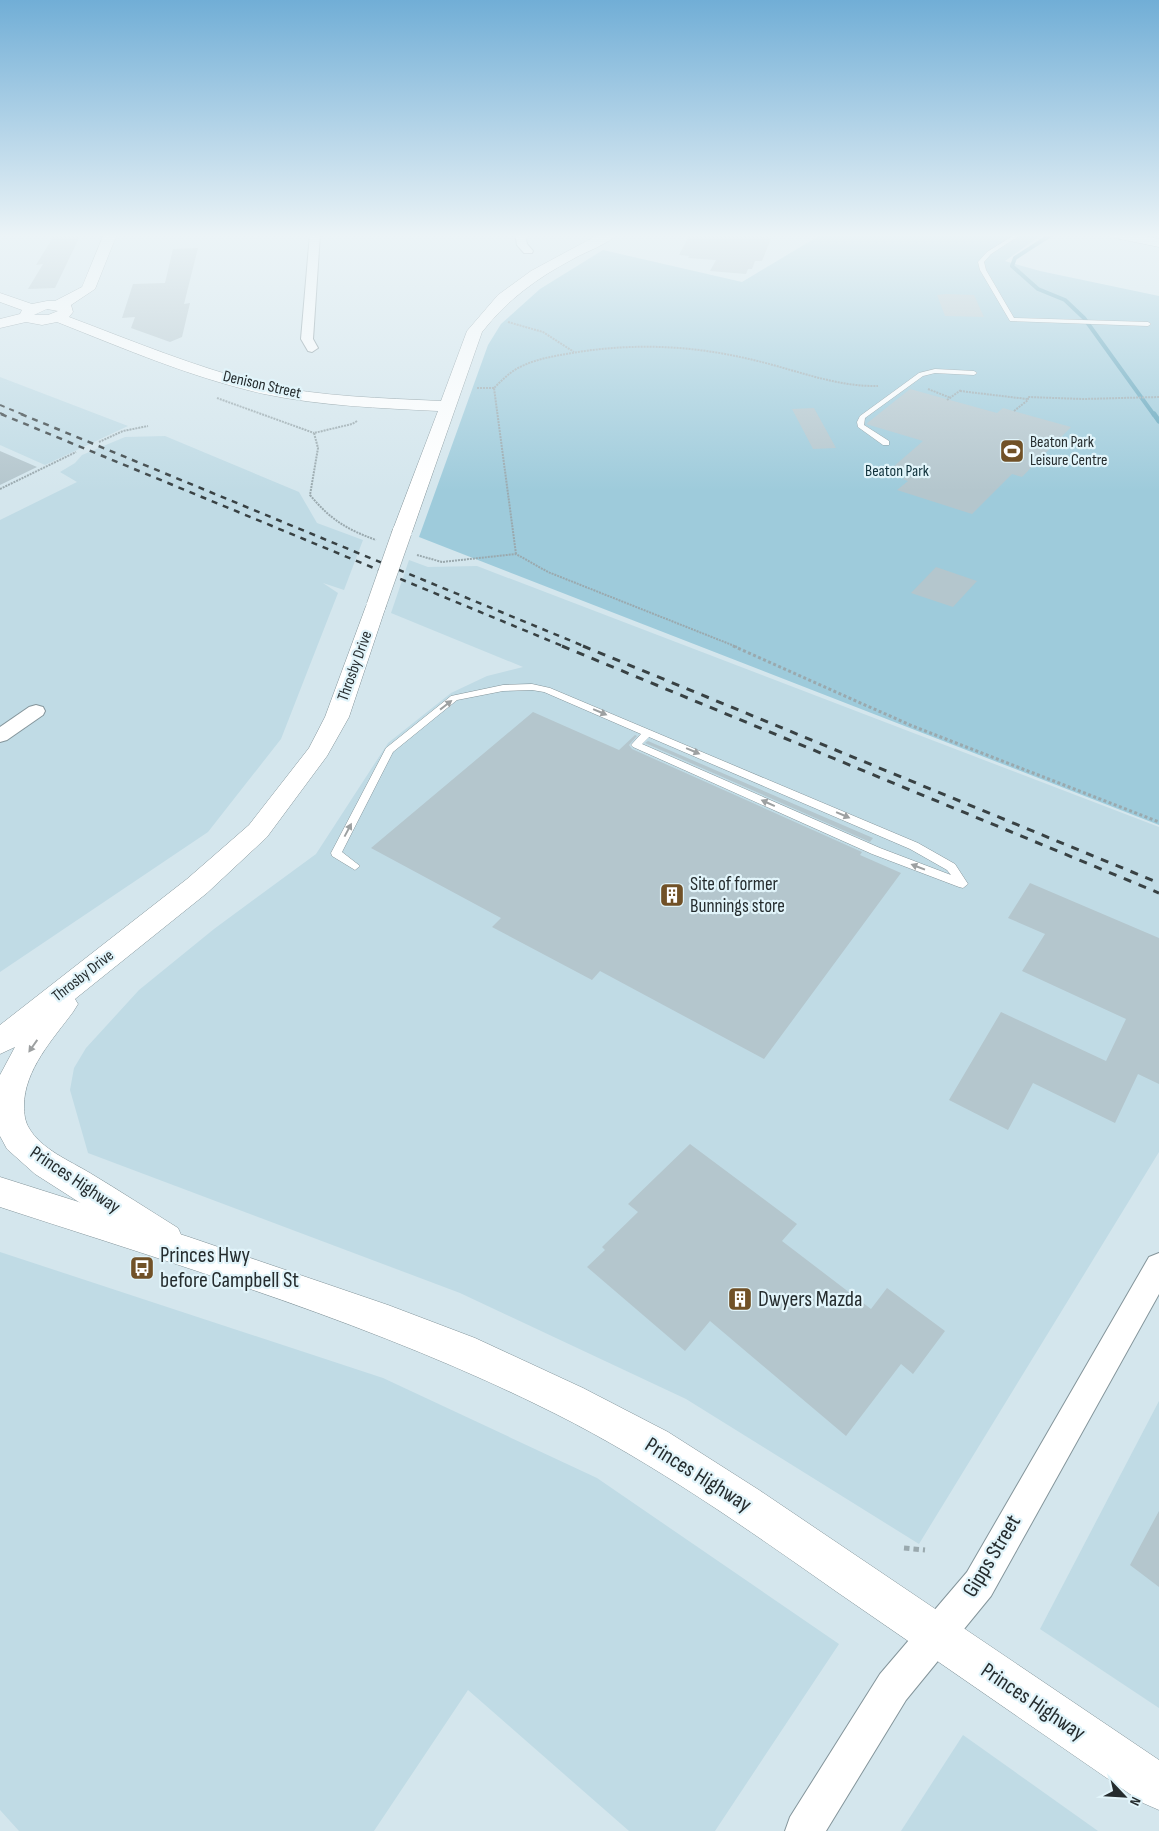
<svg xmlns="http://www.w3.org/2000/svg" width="1159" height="1831" font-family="'Sofia Sans Condensed',sans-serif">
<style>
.built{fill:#c0dbe5}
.green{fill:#9ecbdb}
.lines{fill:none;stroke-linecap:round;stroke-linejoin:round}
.stream-far1{stroke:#60a4bb;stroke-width:4}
.stream{stroke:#60a4bb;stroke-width:5}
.building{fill:#b4c6cd}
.lane-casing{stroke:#84959b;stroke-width:1}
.street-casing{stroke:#84959b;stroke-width:2}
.secondary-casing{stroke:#84959b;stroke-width:1}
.primary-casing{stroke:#84959b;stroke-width:1}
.path-far2{stroke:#9aa9ae;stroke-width:2;stroke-dasharray:2 1;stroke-linecap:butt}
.path-far1{stroke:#9aa9ae;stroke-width:3;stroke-dasharray:3 2.5;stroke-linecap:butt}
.path{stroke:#9aa9ae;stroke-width:5;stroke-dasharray:5.5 4;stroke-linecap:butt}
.lane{fill:#fff;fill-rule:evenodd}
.street{fill:#fff;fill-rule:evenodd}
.secondary{fill:#fff;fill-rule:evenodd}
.primary{fill:#fff;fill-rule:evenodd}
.rail-far2{stroke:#384143;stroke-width:2;stroke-dasharray:5 5;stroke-linecap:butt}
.rail-far1{stroke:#384143;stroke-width:2.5;stroke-dasharray:6 6;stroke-linecap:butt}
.rail{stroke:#384143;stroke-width:3;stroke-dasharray:8 8;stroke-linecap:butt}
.secondary-bridge-casing{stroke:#84959b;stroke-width:20;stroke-linecap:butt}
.secondary-bridge{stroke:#fff;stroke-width:19}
.oneway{fill:#9da0a1}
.labels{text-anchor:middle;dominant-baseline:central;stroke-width:4.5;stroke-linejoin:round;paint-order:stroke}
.far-street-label{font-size:16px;fill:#252c2e;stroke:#e1f4fa}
.far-poi-label{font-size:16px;fill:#252c2e;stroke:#e1f4fa;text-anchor:start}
.far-park-label{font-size:16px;fill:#0e303a;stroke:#e1f4fa}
.poi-label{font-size:19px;fill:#252c2e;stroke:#e1f4fa;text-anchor:start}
.street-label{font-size:19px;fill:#252c2e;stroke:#e1f4fa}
.near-poi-label{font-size:22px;fill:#252c2e;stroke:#e1f4fa;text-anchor:start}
.near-street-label{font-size:22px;fill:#252c2e;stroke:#e1f4fa}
</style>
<rect width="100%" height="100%" fill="#d4e6ed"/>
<g class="built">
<polygon points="0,377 128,426 45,465 0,445"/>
<polygon points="165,436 299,492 317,523 363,540 344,590 323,583 338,593 281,739 208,832 0,972 0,520 77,482 60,472 75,463 82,455 125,437"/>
<polygon points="409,560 428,567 477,566 1159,827 1159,1152 919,1544 686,1399 460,1293 88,1153 70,1090 74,1068 86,1048 139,990 214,929 316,854 388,743 451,693 487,676 523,667 391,613"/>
<polygon points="0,1252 383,1378 597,1478 839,1644 715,1831 629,1831 468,1690 374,1831 19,1831 0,1810"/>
<polygon points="1159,1401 1159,1708 1040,1629"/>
<polygon points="963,1735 1098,1831 901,1831"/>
</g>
<polygon class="green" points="822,234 1043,234 1005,261 1040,271 1159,296 1159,825 419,537 488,345 501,324 540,289 603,250 742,282"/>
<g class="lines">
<polyline class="stream-far1" points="1052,234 1015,258 1012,266 1038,289 1065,300 1084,318 1154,415"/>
<polyline class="stream" points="1154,414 1159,421"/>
</g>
<g class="building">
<polygon points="55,234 81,234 55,288 28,289 43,264 36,265"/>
<polygon points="690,234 773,234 762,261 755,261 752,269 748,269 746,274 710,271 716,260 688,258 689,256 679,255"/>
<polygon points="198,248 184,304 190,303 182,337 170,342 131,328 135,317 122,318 133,284 165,283 173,249"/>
<polygon points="947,294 974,295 984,317 945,316 937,295"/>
<polygon points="910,389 997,413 1003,408 1071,427 1022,477 1012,474 972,514 897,490 908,481 903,479 911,473 893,467 923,441 866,424"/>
<polygon points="814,408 836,448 813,449 792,409"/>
<polygon points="0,451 37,467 0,485"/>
<polygon points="936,567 977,581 953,607 911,593"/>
<polygon points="533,712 619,750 635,735 637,736 629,745 632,749 862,852 860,855 901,873 764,1059 600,971 592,980 492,927 501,918 371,848"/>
<polygon points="648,741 873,838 870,842 645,743"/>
<polygon points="1030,883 1159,938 1159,1084 1138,1074 1115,1123 1033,1083 1008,1130 949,1100 1001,1012 1106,1061 1126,1019 1022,971 1045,934 1008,918"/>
<polygon points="690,1144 797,1224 782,1241 871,1309 887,1288 945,1331 913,1374 901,1364 846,1436 710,1321 685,1351 587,1267 605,1250 602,1247 638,1212 628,1204"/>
<polygon points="1159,1511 1159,1587 1130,1565"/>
</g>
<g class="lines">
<defs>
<g id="lane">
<polygon points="1016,234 1022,234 991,254 984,262 986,270 1014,318 1148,322 1151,324 1148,326 1010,321 980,270 978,262 987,252"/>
<polygon points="935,369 974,371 977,373 974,375 935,373 923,376 865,418 864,425 889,441 889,445 883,445 858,427 857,422 860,416 919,373"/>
<path d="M532,684l18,4 368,155 37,21 13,20 -5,4 -4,-1 -87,-33 -239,-107 -2,-2 10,-11 -97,-42 -12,-2 -29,1 -46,9 -64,52 -51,100 18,14 -5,4 -23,-14 -1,-3 55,-105 65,-52 52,-11zM649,737l261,112 37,21 4,5 -71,-27 -238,-104z"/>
</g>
<g id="street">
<polygon points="310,234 320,234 313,339 318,348 312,352 308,351 301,339"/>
<polygon points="515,234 525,234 527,244 533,251 532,253 524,253 517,245"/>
<polygon points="36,705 43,707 45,711 43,715 7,740 0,742 0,727 29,707"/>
<polygon points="1159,1253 1159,1294 991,1596 906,1700 826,1831 785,1831 790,1817 880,1674 967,1572 1149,1257"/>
</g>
<g id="secondary">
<path d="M104,234h13l-22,55 -24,16 2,7 -4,5c64,24 128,51 194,67 59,13 119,14 178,17l26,-70 31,-36 33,-24 37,-20 32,-17h17c-8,10 -32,18 -44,25 -36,19 -66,41 -91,73l-70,200 -3,4 -7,2 -7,-2 -3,-4 46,-121c-58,-3 -117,-5 -174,-17 -71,-16 -139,-45 -207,-72l-15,3 -16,-3 -26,6v-9l20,-5 2,-4 -22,-8v-9l32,11 15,-3h8l27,-14zM47,309l11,2 -10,4h-14z"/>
<polygon points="1109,234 1136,234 1159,239 1159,247 1110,237"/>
<path d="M376,600l7,2 3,4 -37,111 -22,39 -60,81 -60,56 -132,106 3,5 -5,8c-20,27 -49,58 -49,94 0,7 1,16 5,22 12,21 41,33 61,45 30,18 59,37 88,55l5,11 -5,11 -12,5 -12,-5 -119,-76 -28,-25 -7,-13v-61l15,-28 -15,7v-29l187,-146 62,-54 60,-77 16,-31 41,-111 3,-4z"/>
</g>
<path id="primary" d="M0,1177l189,60 199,68 87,33 108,50 85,44 91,58 400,270v50l-16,-7c-102,-70 -204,-141 -306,-211 -91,-64 -182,-128 -281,-178 -177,-89 -369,-146 -556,-207z"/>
</defs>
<use href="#lane" class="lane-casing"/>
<use href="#street" class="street-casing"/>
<use href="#secondary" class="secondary-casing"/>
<use href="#primary" class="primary-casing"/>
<g class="path-far2">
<polyline points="508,322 543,332 574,352"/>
<polyline points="477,388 494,388"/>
<polyline points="928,389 951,398"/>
<polyline points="960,391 1027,399"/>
<polyline points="217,398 314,433"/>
<polyline points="947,400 961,390"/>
<polyline points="1014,411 1028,400 1028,397 1083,399 1159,397"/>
<path d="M357,421l-5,3 -38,9 4,15 -8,47c21,25 36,34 66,45"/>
<polyline points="99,442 123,431 148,426"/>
<polyline points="0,489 76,452"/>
<path d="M516,554l-22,-166c8,-8 16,-16 26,-21 16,-8 34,-11 52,-14 59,-10 118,-8 177,6 42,9 85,28 129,27"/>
<polyline points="417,555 442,562 516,554 548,572 737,647"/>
</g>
<polyline class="path-far1" points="733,646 910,725 1159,822"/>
<polyline class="path" points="904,1548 925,1550"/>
<use href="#lane" class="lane"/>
<use href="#street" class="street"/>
<use href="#secondary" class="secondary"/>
<use href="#primary" class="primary"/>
<g class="rail-far2">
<polyline points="0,405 24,415"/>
<polyline points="0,413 4,415"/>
</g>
<g class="rail-far1">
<polyline points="1,414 565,647"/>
<polyline points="21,414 586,647"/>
</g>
<g class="rail">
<polyline points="562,646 1159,893"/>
<polyline points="583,646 1159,883"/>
</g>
<defs>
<polyline id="secondary-bridge" points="376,606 402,532"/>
</defs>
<use href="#secondary-bridge" class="secondary-bridge-casing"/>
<use href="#secondary-bridge" class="secondary-bridge"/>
</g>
<defs><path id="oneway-solid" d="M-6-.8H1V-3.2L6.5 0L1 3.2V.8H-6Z" transform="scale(1.25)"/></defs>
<g class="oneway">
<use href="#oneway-solid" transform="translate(446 705) rotate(-38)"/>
<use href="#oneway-solid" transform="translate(600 712) rotate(23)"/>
<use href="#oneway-solid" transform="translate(693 751) rotate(23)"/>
<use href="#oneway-solid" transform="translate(768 803) rotate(-156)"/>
<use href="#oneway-solid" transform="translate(843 815) rotate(23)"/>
<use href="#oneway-solid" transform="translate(348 830) rotate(-62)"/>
<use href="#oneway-solid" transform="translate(918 867) rotate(-159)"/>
<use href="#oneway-solid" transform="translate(33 1046) rotate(125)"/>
</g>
<linearGradient id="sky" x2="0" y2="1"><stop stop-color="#71aed6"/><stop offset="0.48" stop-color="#ecf4f7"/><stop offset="1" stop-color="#ecf4f7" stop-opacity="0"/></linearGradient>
<rect width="1159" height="491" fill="url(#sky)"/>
<defs>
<symbol id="stadium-square" viewBox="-11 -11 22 22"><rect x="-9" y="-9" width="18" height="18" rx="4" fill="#715127" stroke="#e1f4fa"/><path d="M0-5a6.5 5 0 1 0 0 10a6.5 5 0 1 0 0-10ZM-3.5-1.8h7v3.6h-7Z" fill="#fff"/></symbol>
<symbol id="building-square" viewBox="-11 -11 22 22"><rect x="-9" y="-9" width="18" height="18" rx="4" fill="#715127" stroke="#e1f4fa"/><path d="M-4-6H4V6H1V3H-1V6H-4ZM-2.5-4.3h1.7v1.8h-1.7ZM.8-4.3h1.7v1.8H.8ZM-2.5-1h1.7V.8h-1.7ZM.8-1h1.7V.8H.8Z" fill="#fff"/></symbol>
<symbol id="bus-square" viewBox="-11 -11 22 22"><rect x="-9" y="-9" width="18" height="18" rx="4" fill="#715127" stroke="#e1f4fa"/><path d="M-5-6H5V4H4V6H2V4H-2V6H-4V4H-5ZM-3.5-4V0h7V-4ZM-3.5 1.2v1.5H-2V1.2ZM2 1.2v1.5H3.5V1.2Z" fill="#fff"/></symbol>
</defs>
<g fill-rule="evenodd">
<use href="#stadium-square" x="998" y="437" width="28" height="28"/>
<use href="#building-square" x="658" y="881" width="28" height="28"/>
<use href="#bus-square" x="128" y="1254" width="28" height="28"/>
<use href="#building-square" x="726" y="1285" width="28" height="28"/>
</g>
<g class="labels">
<g class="far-street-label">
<text transform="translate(262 385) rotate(13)">Denison Street</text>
<text transform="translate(355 666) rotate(-70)">Throsby Drive</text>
<text transform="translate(83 976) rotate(-38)">Throsby Drive</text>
</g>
<g class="far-poi-label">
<text x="1030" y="442">Beaton Park<tspan x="1030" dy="18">Leisure Centre</tspan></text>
</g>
<g class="far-park-label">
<text x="897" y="471">Beaton Park</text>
</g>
<g class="poi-label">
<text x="690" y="884">Site of former<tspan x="690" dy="22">Bunnings store</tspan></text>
</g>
<g class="street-label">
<text transform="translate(75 1180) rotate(34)">Princes Highway</text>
</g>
<g class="near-poi-label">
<text x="160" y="1255">Princes Hwy<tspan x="160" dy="25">before Campbell St</tspan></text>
<text x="758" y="1299">Dwyers Mazda</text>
</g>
<g class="near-street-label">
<text transform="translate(698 1475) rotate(32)">Princes Highway</text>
<text transform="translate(992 1556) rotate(-59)">Gipps Street</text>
<text transform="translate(1033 1702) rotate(34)">Princes Highway</text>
</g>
</g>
<g transform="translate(1124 1796) rotate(115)" stroke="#e1f4fa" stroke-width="4" paint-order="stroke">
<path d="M0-4L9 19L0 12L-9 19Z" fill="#252c2e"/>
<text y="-8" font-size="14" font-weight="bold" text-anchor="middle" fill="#252c2e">N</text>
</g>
</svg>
